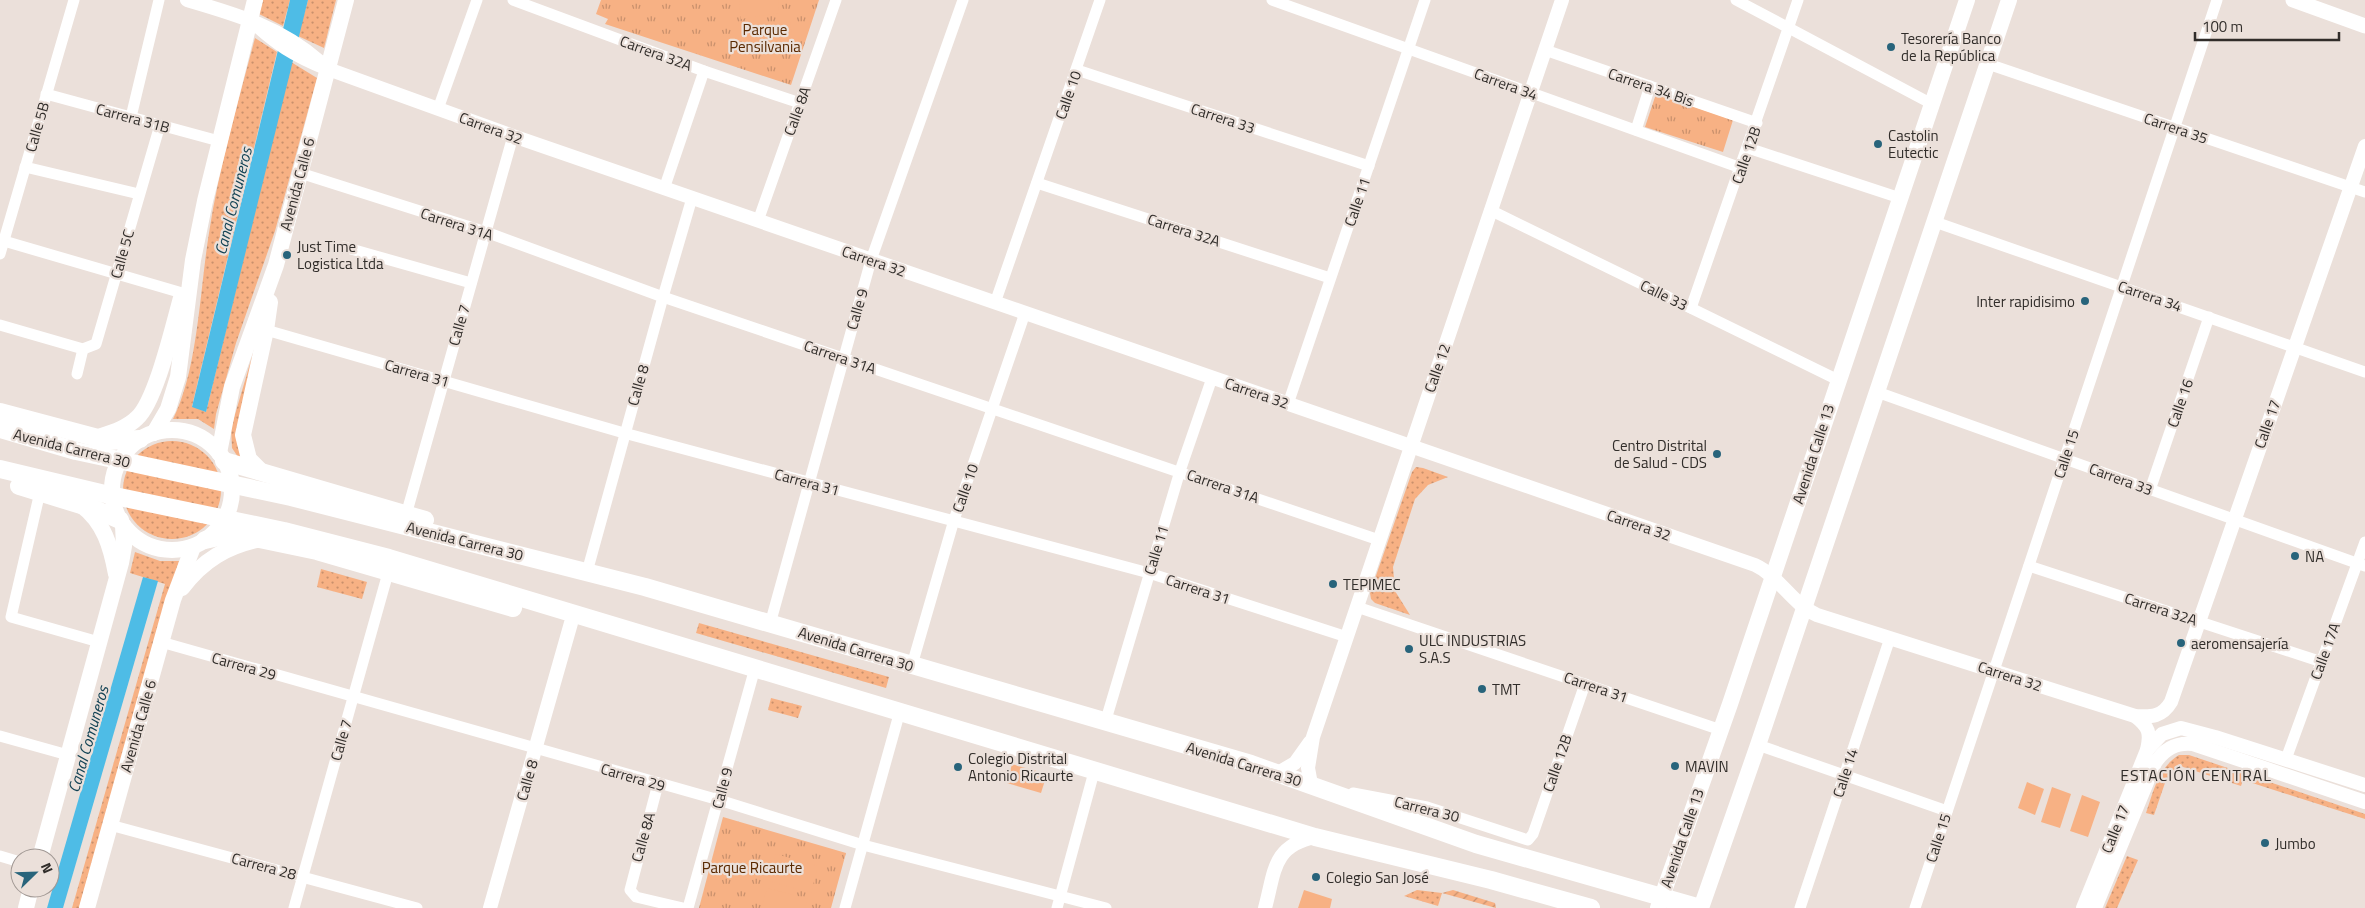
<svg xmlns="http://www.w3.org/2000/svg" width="2365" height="908" font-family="'Titillium Web',sans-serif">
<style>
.grass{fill:url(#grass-dots)}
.park{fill:url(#park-tufts)}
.garden{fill:url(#garden-furrows)}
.pitch{fill:#f7b184}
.water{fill:#4ebce6}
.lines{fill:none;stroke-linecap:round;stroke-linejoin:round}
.minor{stroke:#fff;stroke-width:11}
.tertiary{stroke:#fff;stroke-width:14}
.secondary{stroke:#fff;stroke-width:15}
.primary{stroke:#fff;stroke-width:16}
.trunk{stroke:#fff;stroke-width:18}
.poi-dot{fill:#28647b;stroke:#ebe0da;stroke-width:2}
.labels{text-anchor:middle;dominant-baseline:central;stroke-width:4.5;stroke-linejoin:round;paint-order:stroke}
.park-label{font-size:15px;fill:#5a2900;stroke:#ebe0da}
.poi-label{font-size:15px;fill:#312d2a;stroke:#ebe0da;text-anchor:start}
.street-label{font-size:15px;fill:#312d2a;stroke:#ebe0da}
.water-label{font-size:16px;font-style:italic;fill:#124254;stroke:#ebe0da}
.neighbourhood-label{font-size:16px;letter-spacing:1px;fill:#312d2a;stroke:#ebe0da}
</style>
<defs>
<pattern id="grass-dots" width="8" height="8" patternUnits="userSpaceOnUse" patternTransform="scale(1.25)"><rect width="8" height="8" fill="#f7b184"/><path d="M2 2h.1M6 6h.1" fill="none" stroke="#c9906c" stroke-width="1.8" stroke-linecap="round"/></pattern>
<pattern id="park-tufts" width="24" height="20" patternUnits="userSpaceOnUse" patternTransform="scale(1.25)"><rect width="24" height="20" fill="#f7b184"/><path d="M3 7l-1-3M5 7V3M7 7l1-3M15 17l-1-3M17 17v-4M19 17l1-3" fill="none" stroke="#c9906c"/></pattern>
<pattern id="garden-furrows" width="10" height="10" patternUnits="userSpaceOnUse" patternTransform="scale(1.25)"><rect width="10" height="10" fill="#f7b184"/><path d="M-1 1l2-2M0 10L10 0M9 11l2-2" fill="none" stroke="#c9906c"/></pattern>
</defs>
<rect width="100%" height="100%" fill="#ebe0da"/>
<g class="grass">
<polygon points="263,0 290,0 283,26 259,14"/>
<polygon points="308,0 336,0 324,48 298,36"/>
<path d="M255,38l22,14 -85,354 14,6 85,-350 26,16 -42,153 -39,112 -20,71 -2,15 -16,-10h-25c25,-49 27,-131 36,-186 10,-66 29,-130 46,-195z"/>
<polygon points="259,333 240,460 232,448 231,428"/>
<circle cx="172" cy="490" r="49"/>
<polygon points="1416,467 1423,468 1448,477 1428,485 1415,499 1393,567 1395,591 1410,615 1375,603 1371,599 1370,593 1412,472"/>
<polygon points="135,552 160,561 179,561 79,908 72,908 165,584 130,573"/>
<polygon points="321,569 367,582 362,599 317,587"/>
<polygon points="699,623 889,677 886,688 696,633"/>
<polygon points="771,698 802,706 798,718 768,710"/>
<path d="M2179,755h10l176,59v5l-122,-39 -2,6 -61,-20 -2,6 -5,-1 -3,10 -4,-1 -12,35 -8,-2c8,-23 12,-45 33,-58z"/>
<polygon points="2127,856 2138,860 2117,908 2105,908"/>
<polygon points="1417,890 1442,893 1438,906 1404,896"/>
</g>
<g class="park">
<polygon points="601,0 819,0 791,85 605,24 608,19 596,14"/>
<polygon points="1656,94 1733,120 1723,152 1645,127"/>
<polygon points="723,817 846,853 831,908 699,908"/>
</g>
<polygon class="garden" points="1453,890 1495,903 1496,908 1442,893"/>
<g class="pitch">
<polygon points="739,0 778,0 779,13 741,19"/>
<polygon points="790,22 793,45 751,50 748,27"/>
<polygon points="1012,764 1047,774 1041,793 1007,783"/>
<polygon points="2027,782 2044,789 2035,815 2018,808"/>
<polygon points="2052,787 2071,794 2060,828 2041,822"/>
<polygon points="2082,795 2100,802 2088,837 2070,831"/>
<polygon points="776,854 818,866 811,893 769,881"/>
<polygon points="767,888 808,899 805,908 761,908"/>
<polygon points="1304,890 1332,899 1330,908 1298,908"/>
</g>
<g class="water">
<polygon points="290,0 308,0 206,412 192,407"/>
<polygon points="143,577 158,581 63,908 47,908"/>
</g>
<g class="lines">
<g class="minor">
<polyline points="513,0 704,71 800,103"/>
<polyline points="1272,0 1741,168"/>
<polyline points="1736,0 1932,104"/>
<polyline points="1545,50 1757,123"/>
<polyline points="1988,64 2365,192"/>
<polyline points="1077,70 1369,166"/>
<polyline points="46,94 219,141"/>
<polyline points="438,109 477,0"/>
<polyline points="131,117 159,0"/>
<polyline points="1636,130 1650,86"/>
<polyline points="1748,148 1900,198"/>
<polyline points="25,167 139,194"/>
<polyline points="300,173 486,232 663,297 1379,540"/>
<polyline points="1037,183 1330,278"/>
<polyline points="664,189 704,71"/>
<polyline points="1490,210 1838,380"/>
<polyline points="758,221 836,0"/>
<polyline points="1935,222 2365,372"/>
<polyline points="4,241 189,295"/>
<polyline points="344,247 471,283"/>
<polyline points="0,254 74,0"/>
<polyline points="995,303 1100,0"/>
<polyline points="1691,308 1798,0"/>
<polyline points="0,325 83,349 96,344 160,125"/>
<polyline points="266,330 624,433 1149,573 1347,637"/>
<polyline points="77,374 83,349"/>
<polyline points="1877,392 2365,566"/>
<polyline points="1288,404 1425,0"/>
<polyline points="2150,490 2209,317"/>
<polyline points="40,492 11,617 99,642"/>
<polyline points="406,515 513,136"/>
<polyline points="2029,566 2322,662"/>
<polyline points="587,572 663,297 692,198"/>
<polyline points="1357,607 1721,730"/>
<polyline points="770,624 871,260 963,0"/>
<polyline points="161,642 719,800 863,845 1106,908"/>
<polyline points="912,665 954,520 1025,313"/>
<polyline points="1105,723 1180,471 1212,378"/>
<polyline points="0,736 68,755"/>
<polyline points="1758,745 1947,811"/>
<polyline points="2286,759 2365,542"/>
<polyline points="658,784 630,890 636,897 683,908"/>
<polyline points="1353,793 1427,807 1528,840 1533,834 1585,684"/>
<polyline points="110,825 417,908"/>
<polyline points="0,856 20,862"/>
<polyline points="294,908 388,573"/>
<polyline points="688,908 755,668"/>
<polyline points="845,908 900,711"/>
<polyline points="1057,908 1094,772"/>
<polyline points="1800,908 1890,638"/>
<polyline points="1915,908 2217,0"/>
</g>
<g class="tertiary">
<path d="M187,0c48,14 94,27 133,62"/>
<path d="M249,18c27,26 45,37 79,51l185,67 1242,429c24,11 37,39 62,50l318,101c17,1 27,1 36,-14l194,-556"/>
<polyline points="2147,750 2162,734 2181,728 2215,737 2365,785"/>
<polyline points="1278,773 1295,763 1310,742"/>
<polyline points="1311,784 1308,768 1313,737 1562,0"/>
<polyline points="490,908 571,623"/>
<path d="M1265,908c10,-36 7,-62 50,-71"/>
<path d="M2083,908l64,-158c4,-17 2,-23 -12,-34"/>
<path d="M2095,908l60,-145c9,-14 21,-21 38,-19l172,58"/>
</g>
<polyline class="secondary" points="2293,0 2365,26"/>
<g class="primary">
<circle cx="172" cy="490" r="60"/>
<polyline points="154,433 168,409 178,377 193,260 205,201 255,0"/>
<path d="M95,438c15,-5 31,-9 42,-20 19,-17 36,-92 44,-120"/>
<polyline points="219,453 232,387 276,265 346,0"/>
<polyline points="262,472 249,459 243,435 266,330 270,302"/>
<path d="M81,505c23,17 30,42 35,69"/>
<path d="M182,588c21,-28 45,-42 79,-49"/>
<polyline points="40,858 121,563 124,546 123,525"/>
<polyline points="26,908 31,888"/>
<polyline points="87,908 173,600 193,547"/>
<polyline points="1658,908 1730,704 1967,0"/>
<polyline points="1701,908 1758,745 2009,0"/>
</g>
<g class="trunk">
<polyline points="0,412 109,441 140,439"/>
<polyline points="0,429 76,451 291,497 645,587 1251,764 1476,844 1700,908"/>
<polyline points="224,461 425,520"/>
<polyline points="0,469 105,494 284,531 389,558 1315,837 1491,880 1591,908"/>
<polyline points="19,486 97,510 120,520"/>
<polyline points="205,540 223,536 241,535 317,551 513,608"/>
</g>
</g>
<g class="poi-dot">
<circle cx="1891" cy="47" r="5"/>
<circle cx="1878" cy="144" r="5"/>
<circle cx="287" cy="255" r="5"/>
<circle cx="2085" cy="301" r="5"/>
<circle cx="1717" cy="454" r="5"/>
<circle cx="2295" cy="556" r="5"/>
<circle cx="1333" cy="584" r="5"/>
<circle cx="2181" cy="643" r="5"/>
<circle cx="1409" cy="649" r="5"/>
<circle cx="1482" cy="689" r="5"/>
<circle cx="1675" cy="766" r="5"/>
<circle cx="958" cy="767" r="5"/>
<circle cx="2265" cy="843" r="5"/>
<circle cx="1316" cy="877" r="5"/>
</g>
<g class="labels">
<g class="park-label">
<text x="765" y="29">Parque<tspan x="765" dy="17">Pensilvania</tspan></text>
<text x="752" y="867">Parque Ricaurte</text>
</g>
<g class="poi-label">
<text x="1901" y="38">Tesorería Banco<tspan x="1901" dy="17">de la República</tspan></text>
<text x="1888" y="135">Castolin<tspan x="1888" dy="17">Eutectic</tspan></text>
<text x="297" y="246">Just Time<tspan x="297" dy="17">Logistica Ltda</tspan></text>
<text x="2075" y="301" text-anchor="end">Inter rapidisimo</text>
<text x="1707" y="445" text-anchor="end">Centro Distrital<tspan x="1707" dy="17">de Salud - CDS</tspan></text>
<text x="2305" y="556">NA</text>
<text x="1343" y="584">TEPIMEC</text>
<text x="1419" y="640">ULC INDUSTRIAS<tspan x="1419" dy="17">S.A.S</tspan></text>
<text x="2191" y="643">aeromensajería</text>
<text x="1492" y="689">TMT</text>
<text x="968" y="758">Colegio Distrital<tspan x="968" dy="17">Antonio Ricaurte</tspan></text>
<text x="1685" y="766">MAVIN</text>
<text x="2275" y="843">Jumbo</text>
<text x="1326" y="877">Colegio San José</text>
</g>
<g class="street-label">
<text transform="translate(656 53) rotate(20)">Carrera 32A</text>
<text transform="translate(1506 84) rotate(20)">Carrera 34</text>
<text transform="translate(1651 87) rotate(19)">Carrera 34 Bis</text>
<text transform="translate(1068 95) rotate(-71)">Calle 10</text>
<text transform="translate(797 111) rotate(-70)">Calle 8A</text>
<text transform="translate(133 118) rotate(15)">Carrera 31B</text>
<text transform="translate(1223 118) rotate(18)">Carrera 33</text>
<text transform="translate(37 127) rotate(-74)">Calle 5B</text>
<text transform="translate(491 128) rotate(20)">Carrera 32</text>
<text transform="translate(2176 128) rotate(19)">Carrera 35</text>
<text transform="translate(1746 155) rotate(-71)">Calle 12B</text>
<text transform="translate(297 184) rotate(-75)">Avenida Calle 6</text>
<text transform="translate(1357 202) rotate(-71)">Calle 11</text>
<text transform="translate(457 224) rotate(18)">Carrera 31A</text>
<text transform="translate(1184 230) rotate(18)">Carrera 32A</text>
<text transform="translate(122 254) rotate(-74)">Calle 5C</text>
<text transform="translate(874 261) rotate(19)">Carrera 32</text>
<text transform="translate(1664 295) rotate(26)">Calle 33</text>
<text transform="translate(2150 296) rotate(19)">Carrera 34</text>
<text transform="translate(857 309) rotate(-74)">Calle 9</text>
<text transform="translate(459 325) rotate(-74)">Calle 7</text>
<text transform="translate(840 357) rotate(19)">Carrera 31A</text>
<text transform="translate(1437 368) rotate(-71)">Calle 12</text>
<text transform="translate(417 373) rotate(16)">Carrera 31</text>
<text transform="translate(638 385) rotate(-74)">Calle 8</text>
<text transform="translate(1257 393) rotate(19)">Carrera 32</text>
<text transform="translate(2180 403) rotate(-71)">Calle 16</text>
<text transform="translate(2267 424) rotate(-71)">Calle 17</text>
<text transform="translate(72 448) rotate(14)">Avenida Carrera 30</text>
<text transform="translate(1813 454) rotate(-72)">Avenida Calle 13</text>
<text transform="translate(2066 454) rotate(-72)">Calle 15</text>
<text transform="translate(2121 479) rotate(20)">Carrera 33</text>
<text transform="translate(807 482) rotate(15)">Carrera 31</text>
<text transform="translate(1223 486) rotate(19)">Carrera 31A</text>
<text transform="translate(965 488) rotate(-71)">Calle 10</text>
<text transform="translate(1639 525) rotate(19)">Carrera 32</text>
<text transform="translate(465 541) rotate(14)">Avenida Carrera 30</text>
<text transform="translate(1156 550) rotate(-73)">Calle 11</text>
<text transform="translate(1198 589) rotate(18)">Carrera 31</text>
<text transform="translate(2161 609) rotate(18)">Carrera 32A</text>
<text transform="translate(856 649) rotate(17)">Avenida Carrera 30</text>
<text transform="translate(2325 651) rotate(-70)">Calle 17A</text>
<text transform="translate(244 666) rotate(16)">Carrera 29</text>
<text transform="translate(2010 676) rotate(18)">Carrera 32</text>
<text transform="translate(1596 687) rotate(19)">Carrera 31</text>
<text transform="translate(138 726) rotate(-74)">Avenida Calle 6</text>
<text transform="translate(341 740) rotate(-74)">Calle 7</text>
<text transform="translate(1557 763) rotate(-71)">Calle 12B</text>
<text transform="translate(1244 764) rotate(17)">Avenida Carrera 30</text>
<text transform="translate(1845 773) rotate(-72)">Calle 14</text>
<text transform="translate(633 777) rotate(16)">Carrera 29</text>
<text transform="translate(527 780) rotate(-74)">Calle 8</text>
<text transform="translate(722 788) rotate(-75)">Calle 9</text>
<text transform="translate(1427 809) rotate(14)">Carrera 30</text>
<text transform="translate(2115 829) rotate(-68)">Calle 17</text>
<text transform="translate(643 837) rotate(-74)">Calle 8A</text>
<text transform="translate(1682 838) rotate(-71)">Avenida Calle 13</text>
<text transform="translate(1938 838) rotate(-72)">Calle 15</text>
<text transform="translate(264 866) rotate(15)">Carrera 28</text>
</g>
<g class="water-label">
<text transform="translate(233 201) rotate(-76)">Canal Comuneros</text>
<text transform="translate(88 739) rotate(-74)">Canal Comuneros</text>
</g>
<g class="neighbourhood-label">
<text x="2196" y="775">ESTACIÓN CENTRAL</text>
</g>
</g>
<g transform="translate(35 873) rotate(67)"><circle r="24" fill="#ebe0da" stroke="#a19894"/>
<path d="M0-4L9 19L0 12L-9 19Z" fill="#28647b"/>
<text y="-8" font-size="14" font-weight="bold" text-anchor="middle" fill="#312d2a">N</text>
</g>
<path d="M2195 32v8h144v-8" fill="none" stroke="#312d2a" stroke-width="2.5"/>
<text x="2202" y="32" font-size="15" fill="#312d2a" stroke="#ebe0da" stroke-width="4" paint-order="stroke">100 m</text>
</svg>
